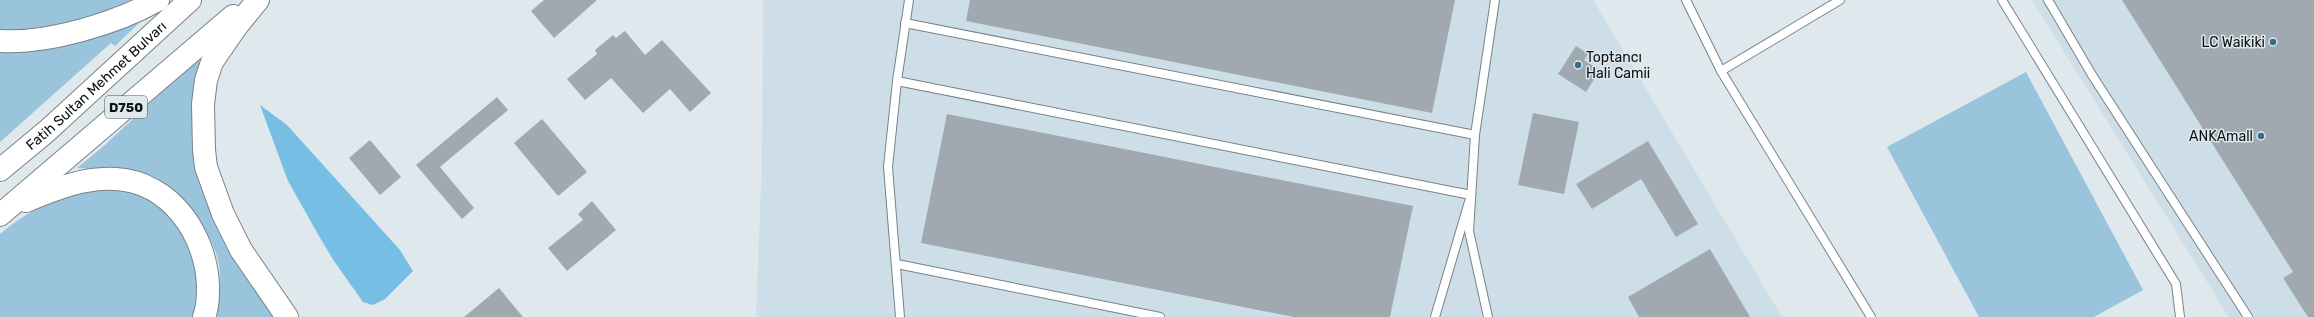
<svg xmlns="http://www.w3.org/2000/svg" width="2314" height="317" font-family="Rubik,sans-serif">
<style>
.built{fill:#cddee8}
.green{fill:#99c4dc}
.forest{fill:#76bee3}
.building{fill:#a0a9af}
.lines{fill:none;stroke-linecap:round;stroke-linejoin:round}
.lane-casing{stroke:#798287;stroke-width:10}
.highway-casing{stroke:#798287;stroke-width:24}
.lane{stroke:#fff;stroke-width:8}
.highway{stroke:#fff;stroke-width:22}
.poi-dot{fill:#376d88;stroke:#dee8ed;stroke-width:1.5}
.labels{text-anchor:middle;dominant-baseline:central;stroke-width:3;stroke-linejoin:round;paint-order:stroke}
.shield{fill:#dee8ed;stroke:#4c5254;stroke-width:1}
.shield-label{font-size:13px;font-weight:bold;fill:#0d1112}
.poi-label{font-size:14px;fill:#0d1112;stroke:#dee8ed;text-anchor:end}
.street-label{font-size:14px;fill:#0d1112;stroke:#dee8ed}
</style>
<rect width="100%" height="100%" fill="#dee8ed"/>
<g class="built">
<polygon points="763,0 1593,0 1782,317 756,317 762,161"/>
<polygon points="2032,0 2314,0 2314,317 2229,317"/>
</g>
<g class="green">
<path d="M0,0h131c-44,22 -83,28 -131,31z"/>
<polygon points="141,21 115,46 111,43 0,142 0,49"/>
<path d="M200,56l-7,58 83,203h-59c2,-17 4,-35 2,-52 -5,-31 -40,-82 -72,-91 -22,-6 -47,-4 -70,-6l28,-23z"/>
<polygon points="2026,72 2143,290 2094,317 1979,317 1887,147"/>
<path d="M84,189c11,0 46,-2 54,2 40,17 73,86 55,126h-193v-83c25,-22 53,-34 84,-45z"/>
</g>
<polygon class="forest" points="260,105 287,125 400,250 413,271 385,299 373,305 363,302 334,261 319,236 288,181"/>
<g class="building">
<polygon points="544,0 597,0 554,38 531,11"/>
<polygon points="970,0 1455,0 1432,113 966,21"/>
<polygon points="2122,0 2314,0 2314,317 2308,317 2283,278 2293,272"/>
<polygon points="625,31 645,55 662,40 711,93 690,112 670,89 643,113 611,78 585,100 567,79 597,54 595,50 613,35 616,38"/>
<polygon points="1576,46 1588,54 1584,60 1600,70 1586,92 1558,74"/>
<polygon points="497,97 508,110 440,167 474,208 462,219 416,165"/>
<polygon points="1533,113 1579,122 1564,194 1518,185"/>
<polygon points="947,114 1413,206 1390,317 1294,317 921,243"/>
<polygon points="542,119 587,172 558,196 514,143"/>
<polygon points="370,140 401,177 380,195 349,158"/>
<polygon points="1648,141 1698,224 1676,237 1641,179 1592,209 1576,184"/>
<polygon points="592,201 616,230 567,271 548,248 583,220 578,214"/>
<polygon points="1710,249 1750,317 1639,317 1628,297"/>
<polygon points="499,288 523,317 464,317"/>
</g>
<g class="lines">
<defs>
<g id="lane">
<polyline points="1686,0 1721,71 1871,317"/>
<polyline points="2002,0 2176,284 2180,317"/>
<polyline points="2048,0 2092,75 2248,317"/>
<polyline points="905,23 1475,135"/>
<polyline points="1721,71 1840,0"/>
<polyline points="897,81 1471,195 1435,317"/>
<polyline points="897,264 1160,317"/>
<polyline points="900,317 888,167 897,81 909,0"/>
<polyline points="1488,317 1469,231 1475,135 1495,0"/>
</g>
<g id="highway">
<polyline points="258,0 236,27 212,62 206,80 203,104 204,150 206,167 223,214 241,250 287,317"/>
<path d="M0,41c48,3 117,-18 158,-41"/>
<path id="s1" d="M0,170l47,-39 143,-131"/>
<path d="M26,201c29,-12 58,-24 90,-22 55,3 91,57 92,108 0,10 0,20 -4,30"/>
<polyline points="0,215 233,16"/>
</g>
</defs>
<use href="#lane" class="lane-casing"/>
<use href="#highway" class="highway-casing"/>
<use href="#lane" class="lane"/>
<use href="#highway" class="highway"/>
</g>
<g class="poi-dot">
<circle cx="2273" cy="42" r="4"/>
<circle cx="1578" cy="65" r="4"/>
<circle cx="2261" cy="136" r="4"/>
</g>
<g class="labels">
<rect class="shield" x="105" y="96" width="42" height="22" rx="3"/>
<g class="shield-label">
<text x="126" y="107">D750</text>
</g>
<g class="poi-label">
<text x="2265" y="42">LC Waikiki</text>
<text x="1586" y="57" text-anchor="start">Toptancı<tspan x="1586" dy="16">Hali Camii</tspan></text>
<text x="2253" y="136">ANKAmall</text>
</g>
<g class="street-label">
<text stroke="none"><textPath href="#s1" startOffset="128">Fatih Sultan Mehmet Bulvarı</textPath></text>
</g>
</g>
</svg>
